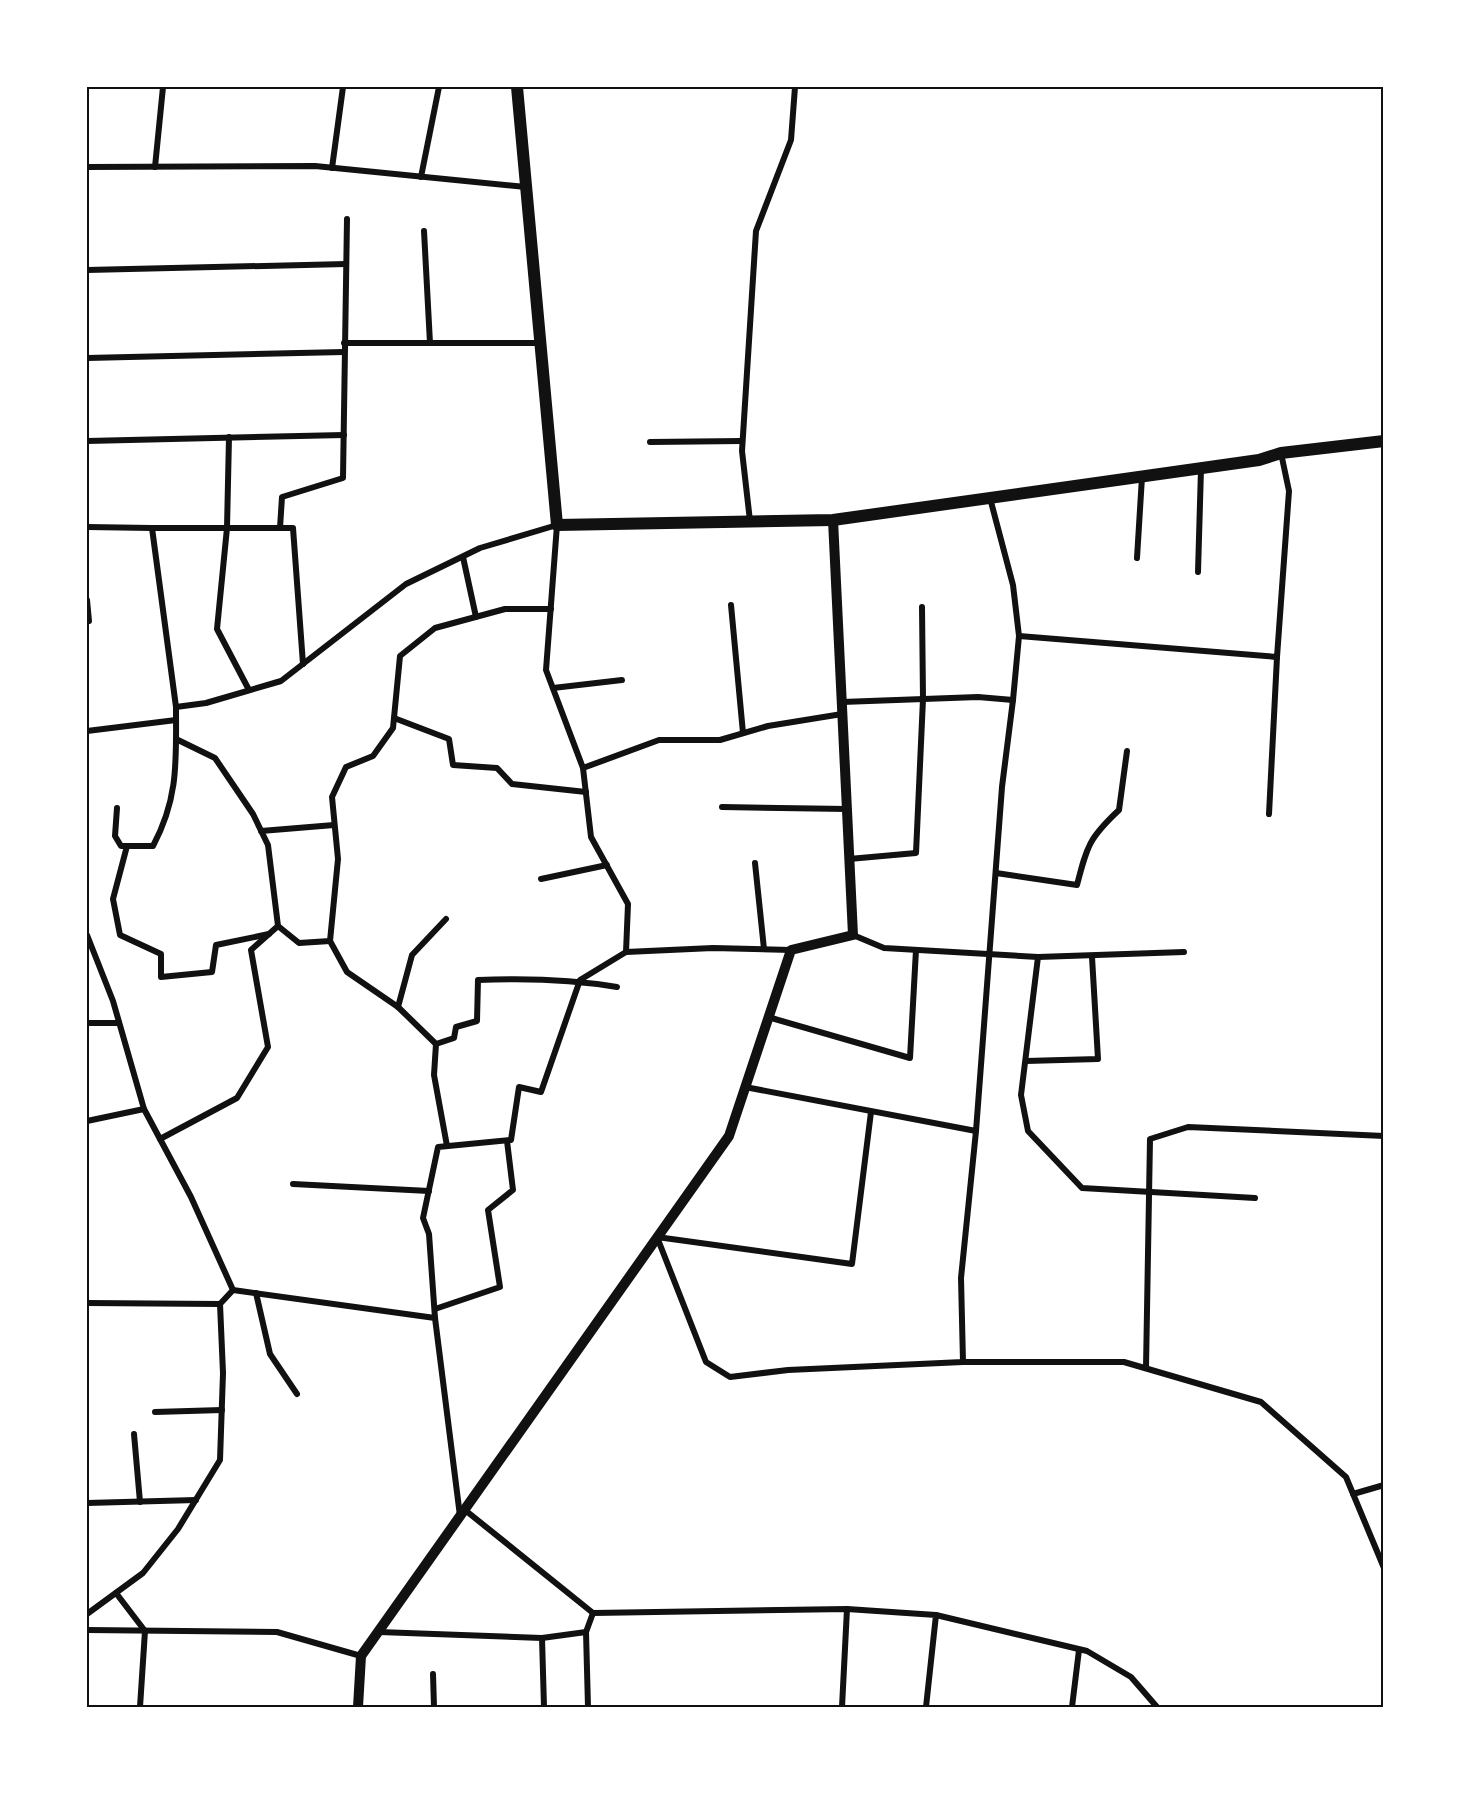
<svg xmlns="http://www.w3.org/2000/svg" width="1471" height="1794" font-family="Cabin,sans-serif">
<style>
.lines{fill:none;stroke-linecap:round;stroke-linejoin:round}
.minor{stroke:#111;stroke-width:6}
.tertiary{stroke:#111;stroke-width:10}
.secondary{stroke:#111;stroke-width:12}
.neatline{fill:none;stroke:#111;stroke-width:2}
</style>
<rect width="100%" height="100%" fill="#fff"/>
<g class="lines">
<g class="minor">
<polyline points="87,167 315,166 526,187"/>
<polyline points="155,167 163,87"/>
<polyline points="332,168 343,87"/>
<polyline points="421,177 439,87"/>
<polyline points="424,231 430,343"/>
<polyline points="87,270 346,264"/>
<polyline points="344,343 540,343"/>
<polyline points="87,358 344,352"/>
<polyline points="229,437 227,528 217,629 249,690"/>
<polyline points="87,441 344,435"/>
<polyline points="650,442 742,441"/>
<polyline points="990,498 1013,585 1019,636 1013,700"/>
<polyline points="750,521 742,451 756,231 791,140 795,87"/>
<polyline points="87,527 152,528 176,707"/>
<polyline points="152,528 293,528 303,664"/>
<polyline points="280,528 282,497 343,478 347,219"/>
<polyline points="463,557 476,617"/>
<polyline points="1137,558 1142,477"/>
<polyline points="1198,572 1201,469"/>
<polyline points="87,600 89,621"/>
<polyline points="731,605 743,733"/>
<polyline points="1019,636 1277,657 1289,491 1281,453"/>
<polyline points="553,688 622,680"/>
<polyline points="394,718 449,739 453,765 497,768 512,784 586,792"/>
<polyline points="87,731 176,720"/>
<polyline points="176,739 215,758 253,814 268,845 278,926 299,943 330,941 338,859 332,797 346,767 373,756 393,728 400,656 435,628 505,609 551,609"/>
<polyline points="583,768 659,740 720,740 768,726 842,714"/>
<polyline points="722,807 847,809"/>
<path d="M117,808l-2,28 6,10h32c26,-49 23,-86 23,-139l30,-4 75,-22 125,-97 74,-36 77,-23 -11,145 37,98 8,69 37,67 -2,48"/>
<polyline points="1269,814 1277,657"/>
<polyline points="261,831 334,825"/>
<polyline points="127,846 113,899 120,935 161,954 161,977 212,972 216,945 269,934"/>
<polyline points="849,859 916,853 923,699 922,607"/>
<polyline points="755,863 764,949"/>
<path d="M996,873l81,12c10,-39 12,-47 42,-75l8,-59"/>
<polyline points="541,879 607,865"/>
<polyline points="87,935 113,1001 144,1109 191,1197 233,1290 435,1318 460,1516"/>
<polyline points="853,935 884,948 1038,957 1184,952"/>
<path d="M330,941l17,31 51,35 38,37 18,-6 2,-11 21,-6 1,-41c48,-2 92,-1 139,7"/>
<polyline points="1038,957 1021,1095 1028,1131 1082,1188 1255,1198"/>
<polyline points="398,1007 412,955 446,919"/>
<polyline points="768,1017 910,1058 916,950"/>
<polyline points="87,1023 119,1023"/>
<polyline points="436,1044 434,1075 447,1146"/>
<polyline points="1026,1061 1098,1059 1092,957"/>
<polyline points="745,1087 976,1131 1002,787 1013,700 978,697 842,702"/>
<polyline points="871,1112 852,1264 657,1237 706,1362 730,1377 788,1370 963,1362 961,1278 976,1131"/>
<polyline points="87,1121 144,1109"/>
<polyline points="160,1139 237,1098 268,1047 251,950 278,926"/>
<polyline points="293,1184 429,1191"/>
<polyline points="256,1293 270,1354 297,1394"/>
<polyline points="87,1303 220,1304 233,1290"/>
<polyline points="435,1309 500,1287 488,1210 513,1190 507,1141"/>
<polyline points="435,1318 429,1234 423,1218 438,1147 511,1140 519,1087 541,1092 580,980 626,952 713,948 791,950"/>
<polyline points="963,1362 1124,1362 1261,1402 1346,1477 1384,1568"/>
<polyline points="1146,1368 1150,1139 1188,1127 1384,1136"/>
<polyline points="155,1412 222,1410"/>
<polyline points="134,1434 140,1502"/>
<polyline points="1353,1494 1384,1485"/>
<polyline points="87,1503 196,1500"/>
<polyline points="465,1510 593,1613 847,1609 842,1707"/>
<polyline points="116,1593 145,1631 140,1707"/>
<polyline points="847,1609 936,1615 926,1707"/>
<polyline points="87,1614 143,1573 178,1529 220,1460 223,1373 220,1304"/>
<polyline points="936,1615 1087,1651 1131,1677 1157,1707"/>
<polyline points="87,1630 277,1632 361,1656"/>
<polyline points="379,1632 542,1638 544,1707"/>
<polyline points="586,1632 588,1707"/>
<polyline points="542,1638 586,1632 593,1613"/>
<polyline points="433,1674 434,1707"/>
<polyline points="1072,1707 1079,1650"/>
</g>
<polyline class="tertiary" points="358,1707 361,1656 729,1136 791,950 853,935 833,520"/>
<polyline class="secondary" points="517,87 557,525 833,520 1259,460 1281,453 1384,441"/>
</g>
<rect width="1471" height="1794" fill="none" stroke="#ffffff" stroke-width="177"/>
<rect x="88" y="88" width="1294" height="1618" class="neatline"/>
</svg>
